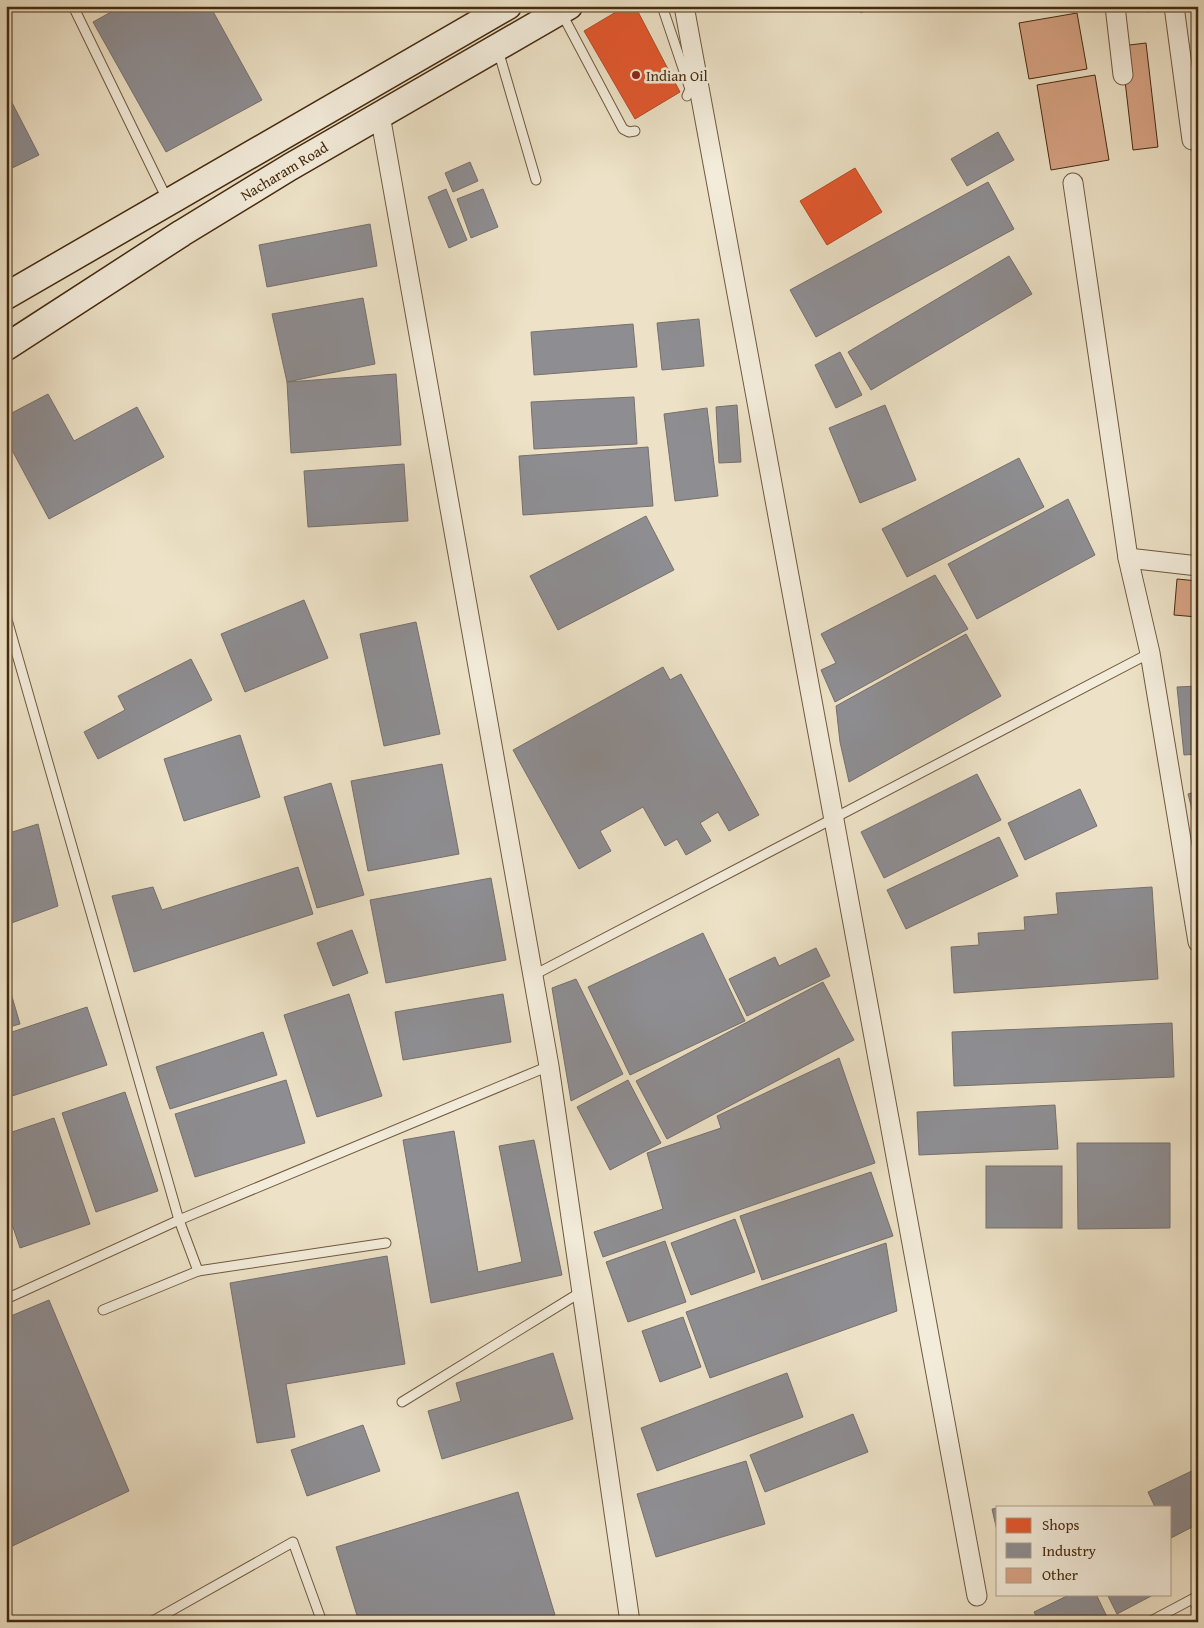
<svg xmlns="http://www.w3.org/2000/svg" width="1204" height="1628" font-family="'Gentium Book Plus',serif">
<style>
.shops{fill:#e4572e;stroke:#b54a25}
.industry{fill:#8d8d92;stroke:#78706b}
.building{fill:#d6a284;stroke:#462b0f}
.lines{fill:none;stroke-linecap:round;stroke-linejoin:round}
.service-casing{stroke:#70593d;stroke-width:11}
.minor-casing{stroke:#70593d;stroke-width:21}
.secondary-casing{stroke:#462b0f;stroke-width:29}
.service{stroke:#f3ecdb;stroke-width:9}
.minor{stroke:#f3ecdb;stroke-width:19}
.secondary{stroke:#f3ecdb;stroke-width:26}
.poi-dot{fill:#8f2418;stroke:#f3ecdb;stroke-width:2}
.labels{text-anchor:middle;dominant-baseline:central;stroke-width:5;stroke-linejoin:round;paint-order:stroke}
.poi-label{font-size:15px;fill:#462b0f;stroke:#f3ecdb;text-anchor:start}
.street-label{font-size:15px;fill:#462b0f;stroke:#f3ecdb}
</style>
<rect width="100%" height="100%" fill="#ede2c7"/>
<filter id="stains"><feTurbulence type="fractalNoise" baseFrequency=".004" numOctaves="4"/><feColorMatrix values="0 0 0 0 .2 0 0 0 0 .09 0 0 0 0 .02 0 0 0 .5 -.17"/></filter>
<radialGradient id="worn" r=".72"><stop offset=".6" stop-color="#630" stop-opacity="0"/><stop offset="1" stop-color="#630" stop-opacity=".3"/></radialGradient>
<g class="shops">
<polygon points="626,6 635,6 680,92 635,119 584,31"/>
<polygon points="855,168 882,212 827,245 800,201"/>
</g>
<g class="industry">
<polygon points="122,6 210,6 262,100 166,152 93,22"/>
<polygon points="857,6 871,6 861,13"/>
<polygon points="6,91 39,155 6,171"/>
<polygon points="998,132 1014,160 967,186 951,159"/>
<polygon points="470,162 478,181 453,192 445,173"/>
<polygon points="988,182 1014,229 816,337 790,290"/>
<polygon points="446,189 467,240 449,248 428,197"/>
<polygon points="483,189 498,227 471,238 457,199"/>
<polygon points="370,224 377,266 267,287 259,245"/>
<polygon points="1009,256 1032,294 871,390 848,352"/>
<polygon points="363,298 375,364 287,382 272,314"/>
<polygon points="699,319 704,366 662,370 657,323"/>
<polygon points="633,324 637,367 534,375 531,332"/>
<polygon points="840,352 862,395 836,408 815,365"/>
<polygon points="396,374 401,445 291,453 287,382"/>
<polygon points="48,394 74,441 137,407 164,457 49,519 6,439 6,416"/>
<polygon points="634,397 637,444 534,449 531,402"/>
<polygon points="737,405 741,462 719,463 716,407"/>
<polygon points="885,405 916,480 860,503 829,428"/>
<polygon points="707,408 718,496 675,501 664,414"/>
<polygon points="648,447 653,506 523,515 519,456"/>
<polygon points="1019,458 1044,507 907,577 882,529"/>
<polygon points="404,464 408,521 308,527 304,471"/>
<polygon points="1068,499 1095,555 977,619 948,564"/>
<polygon points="646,516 674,570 558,630 530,576"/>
<polygon points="935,575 968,629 835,702 821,670 836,663 821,634"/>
<polygon points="304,600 328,658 245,692 221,634"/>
<polygon points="416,622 440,734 384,746 360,634"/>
<polygon points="966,634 1001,696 849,782 840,742 836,706"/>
<polygon points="191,659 212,700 98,759 84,732 125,710 118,696"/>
<polygon points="663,667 670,680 681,674 759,815 729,831 718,812 700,823 711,841 686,855 677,839 665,846 643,807 600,831 611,851 579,869 513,750"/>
<polygon points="1198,686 1198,754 1184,755 1177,687"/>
<polygon points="240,735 260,797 184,821 164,759"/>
<polygon points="442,764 459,854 368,871 351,781"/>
<polygon points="977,774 1001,820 884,878 861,832"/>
<polygon points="331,783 364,895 317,908 284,797"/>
<polygon points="1080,789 1097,826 1025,860 1008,823"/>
<polygon points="1198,791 1198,832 1188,794"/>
<polygon points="38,824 58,906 6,925 6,834"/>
<polygon points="999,837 1018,876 906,929 887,890"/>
<polygon points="298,867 313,914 134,972 112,896 153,887 162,910"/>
<polygon points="491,878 506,960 386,983 370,900"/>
<polygon points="1152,887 1158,979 954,993 951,947 979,945 978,933 1025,930 1024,917 1058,914 1056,893"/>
<polygon points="352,930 368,973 333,986 317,943"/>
<polygon points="703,933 745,1021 630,1075 588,987"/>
<polygon points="816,948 830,976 747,1016 729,979 775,957 779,966"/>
<polygon points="6,976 20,1024 6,1028"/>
<polygon points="576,979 623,1074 571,1101 552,988"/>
<polygon points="823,982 854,1040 667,1139 636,1081"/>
<polygon points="349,994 382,1096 317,1117 284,1015"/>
<polygon points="503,994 511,1042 403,1060 395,1012"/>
<polygon points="87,1007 107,1065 6,1098 6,1034"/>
<polygon points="1172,1023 1174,1077 954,1086 952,1032"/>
<polygon points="263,1032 277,1075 170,1109 156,1067"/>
<polygon points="839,1058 875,1163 603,1257 594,1232 663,1209 647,1153 721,1128 717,1116"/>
<polygon points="286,1080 305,1143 195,1177 175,1114"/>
<polygon points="628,1080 661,1143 610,1170 577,1107"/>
<polygon points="125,1092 158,1191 96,1212 62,1113"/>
<polygon points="1055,1105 1058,1149 919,1155 917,1112"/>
<polygon points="54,1118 90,1224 20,1248 6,1206 6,1134"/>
<polygon points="454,1131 478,1272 522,1262 499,1146 534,1140 562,1275 431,1303 403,1140"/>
<polygon points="1077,1143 1170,1143 1170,1228 1078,1229"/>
<rect x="986" y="1166" width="76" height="62"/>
<polygon points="871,1172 893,1236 762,1280 740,1216"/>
<polygon points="735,1219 755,1272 691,1295 671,1243"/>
<polygon points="665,1241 686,1302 628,1322 606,1262"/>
<polygon points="886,1243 897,1311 710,1378 686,1312"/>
<polygon points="387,1256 405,1364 286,1384 295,1437 257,1443 230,1283"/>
<polygon points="49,1300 129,1491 6,1549 6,1318"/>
<polygon points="683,1317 701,1367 660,1382 642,1331"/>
<polygon points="553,1353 573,1419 442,1459 428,1411 461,1401 456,1383"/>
<polygon points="787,1373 803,1417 657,1471 641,1428"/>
<polygon points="853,1414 868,1452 765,1492 750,1455"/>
<polygon points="363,1425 380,1471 307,1496 291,1450"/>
<polygon points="746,1461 765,1524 656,1557 637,1494"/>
<polygon points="1198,1468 1198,1524 1171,1538 1170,1507 1155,1507 1148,1492"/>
<polygon points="518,1492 555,1615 533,1622 359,1622 336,1547"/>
<polygon points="998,1508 998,1535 992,1509"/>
<polygon points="1071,1594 1096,1594 1109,1621 1039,1622 1034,1612"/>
<polygon points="1107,1594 1155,1594 1117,1614"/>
<polygon points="1027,1616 1030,1622 1015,1622"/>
</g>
<g class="building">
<polygon points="1145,6 1171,6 1147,12"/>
<polygon points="1077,13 1087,69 1029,79 1019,23"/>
<polygon points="1146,43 1158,147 1133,150 1121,46"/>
<polygon points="1095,75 1109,160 1051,170 1037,85"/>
<polygon points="1177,579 1198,581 1197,617 1174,615"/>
</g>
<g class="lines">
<defs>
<g id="service">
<polyline points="73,6 167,199"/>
<polyline points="662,6 690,89 687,96"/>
<polyline points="561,12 623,129 629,132 635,131"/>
<polyline points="498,50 536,180"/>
<polyline points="6,616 179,1220 198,1271 386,1243"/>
<polyline points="532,976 1150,653"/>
<polyline points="6,1299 179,1220 549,1066"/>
<polyline points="103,1310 198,1271"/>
<polyline points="402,1402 581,1292"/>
<polyline points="1193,1599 1198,1609"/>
<polyline points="151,1622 293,1542 322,1622"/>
<polyline points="1149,1622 1198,1596"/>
</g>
<g id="minor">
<polyline points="684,6 977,1596"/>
<polyline points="1115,6 1123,75"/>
<polyline points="1174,6 1192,140"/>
<polyline points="380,115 549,1066 630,1622"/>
<polyline points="1073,183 1128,558 1150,653 1198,942"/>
<polyline points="1128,558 1198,566"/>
</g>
<g id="secondary">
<polyline points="6,296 508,6"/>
<polyline points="6,347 182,233 290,167 569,6"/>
</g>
</defs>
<use href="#service" class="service-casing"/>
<use href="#minor" class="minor-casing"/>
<use href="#secondary" class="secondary-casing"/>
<use href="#service" class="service"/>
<use href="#minor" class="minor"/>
<use href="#secondary" class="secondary"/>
</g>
<circle class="poi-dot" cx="636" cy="75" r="5"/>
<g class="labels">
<g class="poi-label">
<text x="646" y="75">Indian Oil</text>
</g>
<g class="street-label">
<text transform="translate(284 171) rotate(-31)">Nacharam Road</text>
</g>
</g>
<rect width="1204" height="1628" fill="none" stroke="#ede2c7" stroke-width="25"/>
<rect x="8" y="8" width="1189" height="1613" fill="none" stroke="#462b0f" stroke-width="2.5"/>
<rect x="12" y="12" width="1179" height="1603" fill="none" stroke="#462b0f"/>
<rect x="996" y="1506" width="175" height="90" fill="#f3ecdb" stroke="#ae9f89"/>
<rect x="1006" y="1518" width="25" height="15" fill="#e4572e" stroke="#ae9f89"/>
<text x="1042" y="1530" font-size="15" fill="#462b0f">Shops</text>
<rect x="1006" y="1543" width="25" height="15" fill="#8d8d92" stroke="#ae9f89"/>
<text x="1042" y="1556" font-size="15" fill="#462b0f">Industry</text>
<rect x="1006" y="1568" width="25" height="15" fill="#d6a284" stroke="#ae9f89"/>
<text x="1042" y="1580" font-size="15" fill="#462b0f">Other</text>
<rect width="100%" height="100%" filter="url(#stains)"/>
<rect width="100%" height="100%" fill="url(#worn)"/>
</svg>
